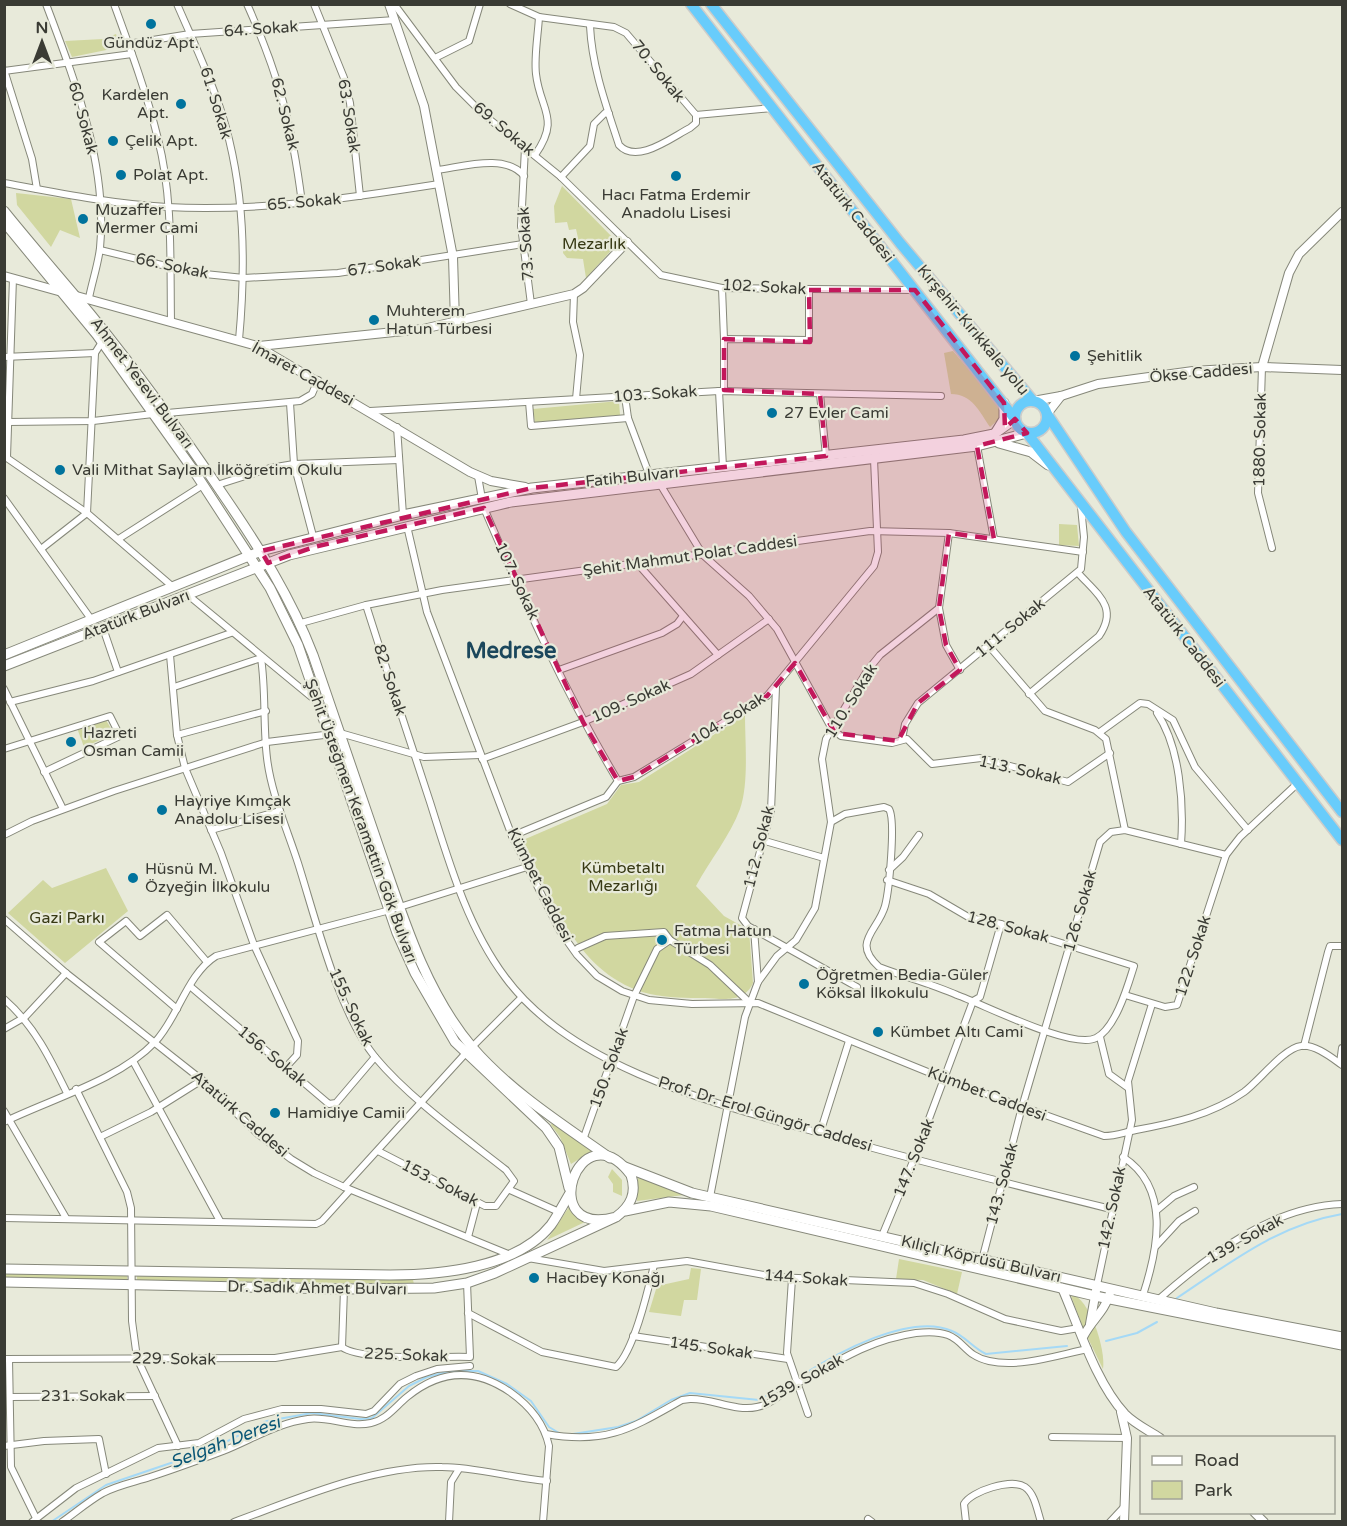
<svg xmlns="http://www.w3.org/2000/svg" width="1347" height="1526" font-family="'Varela Round',sans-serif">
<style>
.green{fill:#d1d7a0}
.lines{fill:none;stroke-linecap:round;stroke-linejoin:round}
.stream{stroke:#a5d9f6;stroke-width:2}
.minor-casing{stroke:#86887a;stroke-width:8}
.tertiary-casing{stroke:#86887a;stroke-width:10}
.secondary-casing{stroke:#86887a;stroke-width:11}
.trunk-casing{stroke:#ccccca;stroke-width:13}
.minor{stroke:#fff;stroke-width:6}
.tertiary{stroke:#fff;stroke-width:8}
.secondary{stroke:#fff;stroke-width:9}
.trunk{stroke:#68ccfb;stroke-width:10}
.marked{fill:#c2185b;fill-opacity:0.2;stroke:#c2185b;stroke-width:4.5;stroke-dasharray:12 8;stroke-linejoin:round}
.poi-dot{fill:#00739d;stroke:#e8eada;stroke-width:2}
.labels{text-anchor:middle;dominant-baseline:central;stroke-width:4.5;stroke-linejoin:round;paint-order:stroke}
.street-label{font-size:16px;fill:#3a3b34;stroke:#e8eada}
.poi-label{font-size:16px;fill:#3a3b34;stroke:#e8eada;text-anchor:start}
.park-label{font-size:16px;fill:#373914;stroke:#e8eada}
.water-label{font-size:18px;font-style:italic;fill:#0a5676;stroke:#e8eada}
.district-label{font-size:22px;font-weight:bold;fill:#1b475c;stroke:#e8eada}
</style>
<rect width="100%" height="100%" fill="#e8eada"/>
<g class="green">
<polygon points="116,34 121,47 72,57 65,41 103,39"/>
<polygon points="562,186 618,243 586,278 583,259 567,258 563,253 564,244 578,238 576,229 569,230 567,222 555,223 554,206"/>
<polygon points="16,193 71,199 80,238 60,230 51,247 17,205"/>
<path d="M953,351l44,52 3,7 -1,9 -9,8c-11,-16 -18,-33 -39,-33l-7,-41z"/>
<polygon points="619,401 620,415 535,423 533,409"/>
<polygon points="1059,524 1077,525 1079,546 1059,545"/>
<path d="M745,715c0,27 4,69 -5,94 -10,27 -30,51 -44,77l28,30 25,14 4,53c-9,20 -29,16 -48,15 -18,0 -37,0 -55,-4 -73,-18 -97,-94 -127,-154l84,-36 14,-19 18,-3z"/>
<polygon points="106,720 114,734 84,747 77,728"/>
<polygon points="106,868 128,911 65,963 8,913 43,880 52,888"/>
<polygon points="552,1123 592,1151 571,1164 560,1137 551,1125"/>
<polygon points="612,1169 622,1180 622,1196 613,1192 613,1184 608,1177"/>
<polygon points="638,1177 685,1193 684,1195 637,1201"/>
<polygon points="569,1207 585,1222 547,1240"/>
<polygon points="899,1259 962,1272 957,1294 923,1280 896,1279"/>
<polygon points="691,1268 701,1269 697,1300 684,1300 681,1316 649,1312 657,1286 689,1279"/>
<polygon points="5,1273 127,1276 127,1280 5,1277"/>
<polygon points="137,1276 413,1280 414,1284 137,1280"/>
<path d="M1070,1293c20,5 36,57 33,76l-20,-41z"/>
</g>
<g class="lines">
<g class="stream">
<path d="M1177,1298c54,-36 101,-73 165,-84"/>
<polyline points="1106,1341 1137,1333 1157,1322"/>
<path d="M801,1376c34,-22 109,-64 151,-45 13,5 21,17 34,23l81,-8"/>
<polyline points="573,1434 618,1427 636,1421 671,1400 690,1393 759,1400 793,1381"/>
<polyline points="51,1522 106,1485 212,1449 267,1421 312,1413 361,1419 372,1418 409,1386 427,1377 451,1371 478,1371 507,1384 531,1401 549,1427 559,1433"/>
</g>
<defs>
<g id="minor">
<path d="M46,4c29,77 62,161 54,244 -2,17 -8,34 -11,50"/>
<path d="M114,4c16,44 33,90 44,135 15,58 12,122 13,182"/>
<path d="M177,4c16,37 33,72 45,110 23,74 24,150 17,226"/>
<path d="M247,4c32,71 45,121 55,199"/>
<polyline points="314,4 344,78 350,103 360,196"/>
<polyline points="394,4 456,87 483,114 561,177 661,275 722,288 913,290"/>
<polyline points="510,4 539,17 614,27 626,33 696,115 772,108"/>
<path d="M590,26c2,41 16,79 29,119 18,20 53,-8 71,-17l6,-5v-8"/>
<polyline points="128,44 190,34 395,20"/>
<polyline points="435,58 469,41 480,4"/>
<polyline points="4,70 32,159 37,189"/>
<polyline points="4,71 132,54"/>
<polyline points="525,148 521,226 531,304"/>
<path d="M535,155c26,-37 5,-45 1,-81 -2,-17 2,-39 3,-57"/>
<path d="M437,170c25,-3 69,-17 87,6"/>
<polyline points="561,177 590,146 594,124 605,113 609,114"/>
<path d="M4,183c54,10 108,21 163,24 91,5 183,-9 272,-23"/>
<polyline points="100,250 195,273 244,278 338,273 523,244"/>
<polyline points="722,288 724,339"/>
<polyline points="574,294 573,322 580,355 576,399"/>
<polyline points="4,357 95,353"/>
<polyline points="1262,367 1258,493 1272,548"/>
<polyline points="724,390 724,339 809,340 809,290"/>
<polyline points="719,391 723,467"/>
<polyline points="820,394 826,456"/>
<polyline points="625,396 628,418 649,474"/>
<polyline points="529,402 531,426 628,418"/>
<polyline points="290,403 294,464 313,536"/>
<polyline points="370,411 719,391 941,396"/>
<polyline points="167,413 300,401 312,394 318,380"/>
<polyline points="8,422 93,421 153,414"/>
<polyline points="397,427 403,515"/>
<polyline points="977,446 994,539"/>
<polyline points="4,456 87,513 173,587"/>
<polyline points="7,457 13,278"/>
<polyline points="478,476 482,499"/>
<polyline points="660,484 703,555 749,596 777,629 832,729 841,736 892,743 907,739 932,764 981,758 1068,782 1110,753"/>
<polyline points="217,485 270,468 294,464 399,460"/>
<polyline points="4,498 91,619"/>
<path d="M484,508c40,94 82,186 134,273"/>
<path d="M407,526l20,86 85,224 48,95 17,24 20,21 25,15 27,9 43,4 66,-1 187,76 159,57c12,0 21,-4 32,-6 38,-7 75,-15 108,-38 15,-11 40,-44 57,-46 14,-2 31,12 41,19"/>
<polyline points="120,538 203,485"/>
<polyline points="41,549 87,513 95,353 102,342"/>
<polyline points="637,563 718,655"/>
<polyline points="188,595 315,700"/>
<path d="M366,605c21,66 42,131 64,197 19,60 37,124 75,175 71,97 229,131 339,163 89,25 178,47 267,69"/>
<polyline points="939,608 946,645 960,670"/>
<polyline points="301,623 366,605 442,590 870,531 949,533 1083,552"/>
<polyline points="103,628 118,672"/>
<polyline points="989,646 1045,711 1095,730 1106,739 1125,830"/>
<polyline points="170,655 177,735 185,768 221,853 254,945 298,1041 297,1055 286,1067"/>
<polyline points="559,670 662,633 677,624 683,616"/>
<path d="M174,687l87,-29c5,33 2,67 6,100 4,35 20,71 31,105 18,57 40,148 77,194 34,41 89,80 131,113l8,11 -18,25h-11l-107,-55"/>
<polyline points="776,687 771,811 742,918 748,926 857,987"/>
<polyline points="4,689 63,809"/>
<path d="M1029,694l70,-58c20,-29 -2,-42 -21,-63"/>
<polyline points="10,702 93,681 231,633"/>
<path d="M1157,713c23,34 27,91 24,131"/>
<polyline points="1100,732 1140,703 1148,704 1173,720 1195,767 1248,830"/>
<polyline points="177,735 266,711"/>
<polyline points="902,739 905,724 918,703 1081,569 1084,537 1081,507"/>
<polyline points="4,749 110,716 120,736 44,772"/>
<polyline points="482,759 583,722 691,674 769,619"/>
<polyline points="831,822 822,759 826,739 867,671 880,655 939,608 949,533"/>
<polyline points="211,830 280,811"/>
<polyline points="4,835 32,821 114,791 267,742 340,733 424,757 480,755"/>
<polyline points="512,836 606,797 618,781 634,777 767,696 874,566 878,552 874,459"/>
<polyline points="765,841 824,858"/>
<polyline points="889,870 903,857 919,835"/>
<polyline points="4,919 66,973 202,1080 258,1134 291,1159 314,1173 344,1187 508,1254"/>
<polyline points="670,940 710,965 749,1002"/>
<polyline points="578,948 605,936 664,932 670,940 657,949 634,996 583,1140"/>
<path d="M758,982l19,-26 19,-16 19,-32 16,-86 14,-8 39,-7 5,2c7,11 0,82 -4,97 -7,25 -34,36 -6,61 26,10 53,17 78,28 28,10 115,55 139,43 20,-10 32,-53 38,-72l-133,-42 -31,-6 -41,-24 -42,-14"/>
<polyline points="191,987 329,1104 336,1103 375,1057"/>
<polyline points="1125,995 1165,1007 1177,1005 1226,855 1240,837 1298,783"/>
<path d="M4,999c30,26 46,59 63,94"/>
<polyline points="177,1009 99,942 126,921 140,936 167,915 207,962"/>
<polyline points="4,1029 25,1017 66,973"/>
<polyline points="1100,1037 1109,1074 1127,1087"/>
<polyline points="1304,1046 1328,952 1330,946 1342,946"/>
<polyline points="472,1047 521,998"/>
<polyline points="133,1061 220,1221"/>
<polyline points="1340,1063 1342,1048"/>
<polyline points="76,1089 127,1192 131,1208 132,1321 137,1358 178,1446"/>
<polyline points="4,1111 66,1218"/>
<path d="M4,1122c47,-23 115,-42 151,-80 23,-24 32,-68 61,-86l174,-46 137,-43"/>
<polyline points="820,1133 849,1041"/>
<polyline points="100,1137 151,1112 202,1080"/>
<path d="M1123,1157c48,31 35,92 20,138"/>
<polyline points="344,1187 465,1054"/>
<polyline points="510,1190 559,1212"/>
<polyline points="710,1197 745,1017 758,982 754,929"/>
<polyline points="1156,1211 1174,1196 1194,1187"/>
<polyline points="4,1218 316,1224 322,1221 350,1190"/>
<polyline points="882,1236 914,1159 973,1001 980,997 1001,924"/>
<polyline points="468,1237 477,1203"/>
<polyline points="1156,1246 1179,1221 1195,1211"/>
<polyline points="528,1258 604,1271 687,1261 775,1277 914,1283 948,1294 1005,1319 1061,1331 1079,1328"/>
<polyline points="982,1260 1022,1107 1100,842 1111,832 1125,830 1226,855"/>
<polyline points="792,1279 787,1353 808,1414"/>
<polyline points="1097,1285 1132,1120 1128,1081 1152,1004"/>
<path d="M1159,1299c50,-44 114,-93 183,-95"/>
<path d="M468,1313l74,39 74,15c18,-16 32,-77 38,-102"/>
<polyline points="633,1336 788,1359"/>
<path d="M342,1347c17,14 101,9 128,10l-3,-74"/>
<polyline points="342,1347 344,1289"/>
<polyline points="4,1359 275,1358 342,1347"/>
<polyline points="9,1359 11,1467 36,1518"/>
<polyline points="10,1397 155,1396"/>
<path d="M546,1434c61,11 86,-6 136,-34l8,-1c22,-1 45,13 67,8 15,-3 26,-15 39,-23 41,-22 72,-44 120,-51 51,-6 40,21 73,28 31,7 69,-6 99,-12"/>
<polyline points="1052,1437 1127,1438"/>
<polyline points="4,1446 44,1441 99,1439 106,1474"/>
<polyline points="868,1519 872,1522"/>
<polyline points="32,1522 76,1488 158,1448 199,1443 244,1419 282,1409 321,1409 366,1414 374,1411 400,1384 416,1376 437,1369 470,1366"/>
<path d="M62,1522c14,-10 27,-21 41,-29 15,-8 32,-11 47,-16 25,-8 49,-17 73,-26 28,-11 54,-28 85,-32 21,-3 42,9 63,4 15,-3 24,-16 36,-26 34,-28 68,-29 103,-5 20,14 34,31 39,54l-6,76"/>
<path d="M234,1522c63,-23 140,-57 208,-55 32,0 71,11 105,14"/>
<polyline points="449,1522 451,1482 459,1469"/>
<path d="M966,1522l-2,-18c7,-13 48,-26 61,-17 10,7 12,23 16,35"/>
<polyline points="1110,1522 1124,1507"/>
</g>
<g id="tertiary">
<polyline points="389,4 424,106 453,257 455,322"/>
<polyline points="4,276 257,346 470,472 491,481 525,487"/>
<polyline points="259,346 423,329 574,294 583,288 627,242"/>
<polyline points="1262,367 1289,273 1299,254 1342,212"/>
<polyline points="1033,401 1061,396 1098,384 1193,371 1262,367 1342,370"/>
<polyline points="1047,414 1061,396"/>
<path d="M1062,1288c17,39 34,95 63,126 10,10 23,16 35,24"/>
<polyline points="1090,1324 1097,1285"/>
<path d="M1083,1337c9,-18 21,-24 27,-44"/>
<polyline points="1121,1412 1127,1438 1124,1522"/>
<polyline points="1254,1512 1264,1522"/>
</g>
<g id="secondary">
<path d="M4,211c29,36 59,70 88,105 47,58 91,119 132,180 35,51 67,102 89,159 22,64 44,127 65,190 24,69 46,145 94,202 39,45 90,77 138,111"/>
<polyline points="4,222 97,335 194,471 270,588 298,645 397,933 415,973 455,1042 546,1128 559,1147 569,1188"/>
<polyline points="996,432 1004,419 1004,403"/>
<polyline points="999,443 1031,452 1048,465"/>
<polyline points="4,655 261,551 403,515 532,488 964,440 994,434 1015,419"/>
<polyline points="4,666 289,555 511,502 977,446 1027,433"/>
<polyline points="625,1167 692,1193 1216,1313 1342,1337"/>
<polyline points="625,1211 669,1202 711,1206 1095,1296 1342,1345"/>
<path d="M4,1269l386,6c50,0 127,-7 161,-50 7,-10 13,-22 19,-32"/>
<path d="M4,1282l340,7 90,-1 33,-5 28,-10 121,-56c15,-11 21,-24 15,-42 -52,-69 -97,65 -15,42"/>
</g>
<g id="trunk">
<polyline points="691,4 1015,419"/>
<polyline points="711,4 900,243 1033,401"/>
<circle cx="1031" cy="417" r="16"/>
<polyline points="1047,414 1126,532 1342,812"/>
<polyline points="1027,433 1342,840"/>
</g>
</defs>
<use href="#minor" class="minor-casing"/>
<use href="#tertiary" class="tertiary-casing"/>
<use href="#secondary" class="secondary-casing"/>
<use href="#trunk" class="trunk-casing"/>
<use href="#minor" class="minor"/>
<use href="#tertiary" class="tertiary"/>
<use href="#secondary" class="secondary"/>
<use href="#trunk" class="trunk"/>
</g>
<path class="marked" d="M809,290h106l89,113 1,25 10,-9 12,14 -50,13 17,93 -45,-6 -10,75 7,37 14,25 -42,33 -20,38 -63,-8 -40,-70 -28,33 -133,81 -16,4 -35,-59 -99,-214 -170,39 -46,16 -7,-12 271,-63 294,-32 -6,-62 -96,-4v-51l86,3z"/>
<g class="poi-dot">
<circle cx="151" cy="24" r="6"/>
<circle cx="181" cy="104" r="6"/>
<circle cx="113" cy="141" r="6"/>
<circle cx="121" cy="175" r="6"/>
<circle cx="676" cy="176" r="6"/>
<circle cx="83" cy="219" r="6"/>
<circle cx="374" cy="320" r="6"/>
<circle cx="1075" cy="356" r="6"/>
<circle cx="772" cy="413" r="6"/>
<circle cx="60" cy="470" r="6"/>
<circle cx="71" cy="742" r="6"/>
<circle cx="162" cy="810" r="6"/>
<circle cx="133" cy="878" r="6"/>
<circle cx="662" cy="940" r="6"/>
<circle cx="804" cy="984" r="6"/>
<circle cx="878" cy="1032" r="6"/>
<circle cx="275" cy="1113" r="6"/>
<circle cx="534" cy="1278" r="6"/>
</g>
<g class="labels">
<g class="street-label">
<text transform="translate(261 29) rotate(-4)">64. Sokak</text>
<text transform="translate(658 71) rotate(51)">70. Sokak</text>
<text transform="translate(216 103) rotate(73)">61. Sokak</text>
<text transform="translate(285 114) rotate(76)">62. Sokak</text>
<text transform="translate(349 116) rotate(81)">63. Sokak</text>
<text transform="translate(83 118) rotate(75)">60. Sokak</text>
<text transform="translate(504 129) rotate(40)">69. Sokak</text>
<text transform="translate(304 202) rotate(-5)">65. Sokak</text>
<text transform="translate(853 212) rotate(52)">Atatürk Caddesi</text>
<text transform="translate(526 244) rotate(-94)">73. Sokak</text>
<text transform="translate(172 266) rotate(12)">66. Sokak</text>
<text transform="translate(384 266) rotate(-8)">67. Sokak</text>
<text transform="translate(764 287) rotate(3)">102. Sokak</text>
<text transform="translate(973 330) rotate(50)">Kırşehir-Kırıkkale yolu</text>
<text transform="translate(1201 373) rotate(-5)">Ökse Caddesi</text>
<text transform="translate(303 374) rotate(29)">İmaret Caddesi</text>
<text transform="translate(142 383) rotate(53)">Ahmet Yesevi Bulvarı</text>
<text transform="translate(655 394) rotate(-4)">103. Sokak</text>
<text transform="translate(1260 440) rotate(-89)">1880. Sokak</text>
<text transform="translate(632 477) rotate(-6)">Fatih Bulvarı</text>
<text transform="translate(690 556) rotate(-8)">Şehit Mahmut Polat Caddesi</text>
<text transform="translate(517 581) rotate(65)">107. Sokak</text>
<text transform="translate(136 615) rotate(-21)">Atatürk Bulvarı</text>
<text transform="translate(1010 628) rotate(-39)">111. Sokak</text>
<text transform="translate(1184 637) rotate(52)">Atatürk Caddesi</text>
<text transform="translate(390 680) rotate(72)">82. Sokak</text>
<text transform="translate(631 701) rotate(-24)">109. Sokak</text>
<text transform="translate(851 701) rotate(-58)">110. Sokak</text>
<text transform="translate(728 719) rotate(-32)">104. Sokak</text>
<text transform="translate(1020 770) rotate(13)">113. Sokak</text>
<text transform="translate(361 821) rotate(70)">Şehit Üsteğmen Keramettin Gök Bulvarı</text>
<text transform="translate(759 847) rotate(-76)">112. Sokak</text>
<text transform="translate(540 885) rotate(63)">Kümbet Caddesi</text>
<text transform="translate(1080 911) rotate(-74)">126. Sokak</text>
<text transform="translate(1008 927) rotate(15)">128. Sokak</text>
<text transform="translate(1193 956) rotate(-72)">122. Sokak</text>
<text transform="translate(351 1007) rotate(65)">155. Sokak</text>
<text transform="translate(272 1056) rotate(40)">156. Sokak</text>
<text transform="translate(609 1068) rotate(-70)">150. Sokak</text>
<text transform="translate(987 1094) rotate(21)">Kümbet Caddesi</text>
<text transform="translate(240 1114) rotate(41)">Atatürk Caddesi</text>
<text transform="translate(765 1114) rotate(17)">Prof. Dr. Erol Güngör Caddesi</text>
<text transform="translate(914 1158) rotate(-68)">147. Sokak</text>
<text transform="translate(440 1183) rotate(27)">153. Sokak</text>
<text transform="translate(1002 1184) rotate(-75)">143. Sokak</text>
<text transform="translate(1112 1208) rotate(-78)">142. Sokak</text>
<text transform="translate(1245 1239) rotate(-29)">139. Sokak</text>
<text transform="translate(981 1259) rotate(13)">Kılıçlı Köprüsü Bulvarı</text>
<text transform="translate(806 1278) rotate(4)">144. Sokak</text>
<text transform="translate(317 1288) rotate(1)">Dr. Sadık Ahmet Bulvarı</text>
<text transform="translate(711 1348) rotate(8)">145. Sokak</text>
<text transform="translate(406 1355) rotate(2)">225. Sokak</text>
<text transform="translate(174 1359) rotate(1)">229. Sokak</text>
<text transform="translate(801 1381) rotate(-29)">1539. Sokak</text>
<text x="83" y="1396">231. Sokak</text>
</g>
<g class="poi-label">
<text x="151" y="43" text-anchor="middle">Gündüz Apt.</text>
<text x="169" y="95" text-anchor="end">Kardelen<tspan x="169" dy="18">Apt.</tspan></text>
<text x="125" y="141">Çelik Apt.</text>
<text x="133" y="175">Polat Apt.</text>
<text x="676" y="195" text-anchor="middle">Hacı Fatma Erdemir<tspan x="676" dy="18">Anadolu Lisesi</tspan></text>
<text x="95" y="210">Muzaffer<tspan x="95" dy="18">Mermer Cami</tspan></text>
<text x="386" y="311">Muhterem<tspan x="386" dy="18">Hatun Türbesi</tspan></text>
<text x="1087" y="356">Şehitlik</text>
<text x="784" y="413">27 Evler Cami</text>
<text x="72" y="470">Vali Mithat Saylam İlköğretim Okulu</text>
<text x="83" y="733">Hazreti<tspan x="83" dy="18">Osman Camii</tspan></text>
<text x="174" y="801">Hayriye Kımçak<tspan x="174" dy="18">Anadolu Lisesi</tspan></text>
<text x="145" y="869">Hüsnü M.<tspan x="145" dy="18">Özyeğin İlkokulu</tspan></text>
<text x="674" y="931">Fatma Hatun<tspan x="674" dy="18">Türbesi</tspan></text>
<text x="816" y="975">Öğretmen Bedia-Güler<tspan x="816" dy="18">Köksal İlkokulu</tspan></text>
<text x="890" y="1032">Kümbet Altı Cami</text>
<text x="287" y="1113">Hamidiye Camii</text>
<text x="546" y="1278">Hacıbey Konağı</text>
</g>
<g class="park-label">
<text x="594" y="244">Mezarlık</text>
<text x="623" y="868">Kümbetaltı<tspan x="623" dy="18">Mezarlığı</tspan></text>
<text x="67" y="918">Gazi Parkı</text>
</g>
<g class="water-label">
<text transform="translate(225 1442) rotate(-21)">Selgah Deresi</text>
</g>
<g class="district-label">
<text x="511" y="651">Medrese</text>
</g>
</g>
<rect width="1347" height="1526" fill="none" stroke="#3a3b34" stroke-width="12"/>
<rect x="1140" y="1436" width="195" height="78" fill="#e8eada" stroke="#a2a498" stroke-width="1.5"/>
<rect x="1152" y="1456" width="30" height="9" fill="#ffffff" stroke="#a2a498" stroke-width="1.5"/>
<text x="1194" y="1466" font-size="18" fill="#3a3b34">Road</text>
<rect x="1152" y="1481" width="30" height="18" fill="#d1d7a0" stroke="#a2a498" stroke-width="1.5"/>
<text x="1194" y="1496" font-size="18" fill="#3a3b34">Park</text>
<g transform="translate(42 42)" stroke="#e8eada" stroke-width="4.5" paint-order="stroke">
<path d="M0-4.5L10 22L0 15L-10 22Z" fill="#3a3b34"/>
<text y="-9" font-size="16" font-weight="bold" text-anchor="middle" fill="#3a3b34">N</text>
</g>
</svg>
